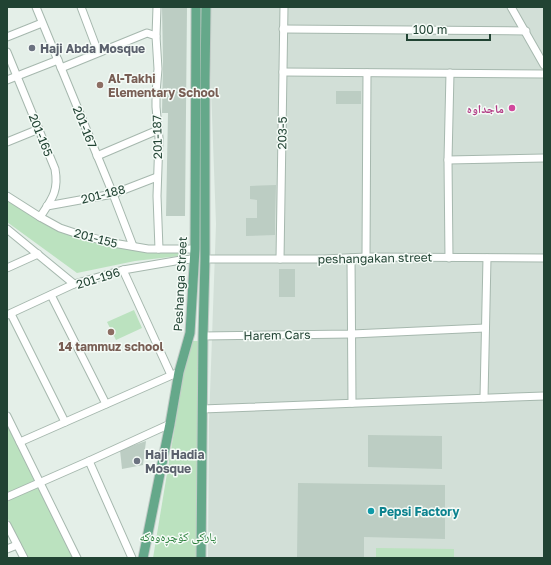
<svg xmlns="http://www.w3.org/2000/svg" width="551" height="565" font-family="'Golos Text','Noto Naskh Arabic',sans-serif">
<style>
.built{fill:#d2dfd7}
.green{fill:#bbe2bf}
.building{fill:#bccdc3}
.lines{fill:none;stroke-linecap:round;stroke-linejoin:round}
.minor-casing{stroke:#a6b8ae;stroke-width:9}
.major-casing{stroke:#c1cac6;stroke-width:11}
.minor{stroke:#fff;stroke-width:7}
.major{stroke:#65a88a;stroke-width:9}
.worship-dot{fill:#6b7280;stroke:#f5fbf7;stroke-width:1.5}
.education-dot{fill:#8d6e63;stroke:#f5fbf7;stroke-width:1.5}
.hotel-dot{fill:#d1479c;stroke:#f5fbf7;stroke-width:1.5}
.culture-dot{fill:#0f9aa8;stroke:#f5fbf7;stroke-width:1.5}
.labels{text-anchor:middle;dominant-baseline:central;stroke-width:3;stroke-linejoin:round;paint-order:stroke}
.worship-label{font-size:12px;font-weight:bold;fill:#5b616d;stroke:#f5fbf7;text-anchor:start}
.education-label{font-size:12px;font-weight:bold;fill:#785e54;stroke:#f5fbf7;text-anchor:start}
.hotel-label{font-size:12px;font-weight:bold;fill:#b23c85;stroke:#f5fbf7;text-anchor:end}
.street-label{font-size:12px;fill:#214333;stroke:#f5fbf7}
.culture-label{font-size:12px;font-weight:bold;fill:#0d838f;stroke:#f5fbf7;text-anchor:start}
.park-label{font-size:12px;fill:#277e38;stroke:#f5fbf7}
</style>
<rect width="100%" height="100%" fill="#e4efe8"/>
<polygon class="built" points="208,7 544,7 544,558 208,558 209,422 216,224"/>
<g class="green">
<polygon points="7,200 55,230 101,244 154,252 178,251 179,256 135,261 77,273 7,222"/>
<polygon points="134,310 142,328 116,340 107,322"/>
<polygon points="189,341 198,341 198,558 153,558"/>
<polygon points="7,425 73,558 27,558 7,517"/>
<polygon points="376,548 454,549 454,558 376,558"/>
</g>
<g class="building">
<polygon points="162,7 187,7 185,216 166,216 168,113 162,113 163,62"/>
<rect x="336" y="91" width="25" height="13"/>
<polygon points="276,185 275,218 275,235 246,236 246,218 257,218 257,200 250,199 250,186"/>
<rect x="279" y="269" width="16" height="28"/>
<polygon points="368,435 442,436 442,469 368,467"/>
<polygon points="146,441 143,465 122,469 120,450"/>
<polygon points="298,483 445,485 445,539 364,537 364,558 297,558"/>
</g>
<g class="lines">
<defs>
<g id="minor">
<polyline points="36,7 113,194 133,246"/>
<polyline points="81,7 98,52"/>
<polyline points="511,7 544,65"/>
<polyline points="283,29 526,31"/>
<polyline points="156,36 157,7"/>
<polyline points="7,37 42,23"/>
<path d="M7,52l48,117c4,22 -3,30 -15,48"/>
<polyline points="61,68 147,33 156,36 158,69 156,93 156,107 159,138 157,196 159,249"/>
<polyline points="283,72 544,74"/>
<polyline points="7,80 58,60"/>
<polyline points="7,142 39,129"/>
<polyline points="97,156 158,130"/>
<polyline points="448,160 544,158"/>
<polyline points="7,196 40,217 60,228 81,235 113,243 148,249 195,249"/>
<polyline points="47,206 113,194 157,177"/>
<polyline points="7,229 74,284"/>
<polyline points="366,257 367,73"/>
<polyline points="351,258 352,403"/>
<polyline points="449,258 448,160 450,73"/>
<polyline points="205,259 324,259 366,257 544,258"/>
<polyline points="280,259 284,7"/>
<polyline points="7,268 38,254"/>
<polyline points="123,270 171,375"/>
<polyline points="51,295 106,404"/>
<polyline points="11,314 65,422"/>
<polyline points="7,315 74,284 123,270 181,260 194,259"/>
<polyline points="203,336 352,334 485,328"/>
<polyline points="484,398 487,258"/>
<polyline points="202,409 544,396"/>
<polyline points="7,416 77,558"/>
<polyline points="20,442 179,372"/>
<polyline points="89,461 132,558"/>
<polyline points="7,497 89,461 170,424"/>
<polyline points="7,525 24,558"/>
<polyline points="7,549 17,545"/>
</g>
<g id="major">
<polyline points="143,558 170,424 179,372 190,333 195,249 196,7"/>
<polyline points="201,558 203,336 205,259 205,80 206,7"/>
</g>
</defs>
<use href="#minor" class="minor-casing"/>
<use href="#major" class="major-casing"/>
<use href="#minor" class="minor"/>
<use href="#major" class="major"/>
</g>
<g class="worship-dot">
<circle cx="32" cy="48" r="4"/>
<circle cx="137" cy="461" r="4"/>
</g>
<g class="education-dot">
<circle cx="100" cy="85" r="4"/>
<circle cx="111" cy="332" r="4"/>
</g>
<circle class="hotel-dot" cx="512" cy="108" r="4"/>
<circle class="culture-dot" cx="371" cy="511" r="4"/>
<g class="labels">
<g class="worship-label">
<text x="40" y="48">Haji Abda Mosque</text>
<text x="145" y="454">Haji Hadia<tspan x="145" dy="14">Mosque</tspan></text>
</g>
<g class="education-label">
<text x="108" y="78">Al-Takhi<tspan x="108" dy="14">Elementary School</tspan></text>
<text x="111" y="346" text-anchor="middle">14 tammuz school</text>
</g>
<g class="hotel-label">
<text x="504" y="108">ماجداوە</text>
</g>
<g class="street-label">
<text transform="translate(85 127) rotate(68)">201-167</text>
<text transform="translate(282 133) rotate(-89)">203-5</text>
<text transform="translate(41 135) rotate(68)">201-165</text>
<text transform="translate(157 137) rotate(-91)">201-187</text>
<text transform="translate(103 194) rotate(-14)">201-188</text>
<text transform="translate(96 238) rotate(15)">201-155</text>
<text transform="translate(375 258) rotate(-1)">peshangakan street</text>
<text transform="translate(98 278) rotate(-17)">201-196</text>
<text transform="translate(180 284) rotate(-87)">Peshanga Street</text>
<text transform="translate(277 335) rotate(-1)">Harem Cars</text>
</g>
<g class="culture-label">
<text x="379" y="511">Pepsi Factory</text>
</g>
<g class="park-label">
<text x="178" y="536">پارکی کۆچڕەوەکە</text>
</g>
</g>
<rect width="551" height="565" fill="none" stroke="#214333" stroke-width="16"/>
<path d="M407 34v6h83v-6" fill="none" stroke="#214333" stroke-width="2"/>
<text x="413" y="34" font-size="12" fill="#214333" stroke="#f5fbf7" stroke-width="3" paint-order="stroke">100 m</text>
</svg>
